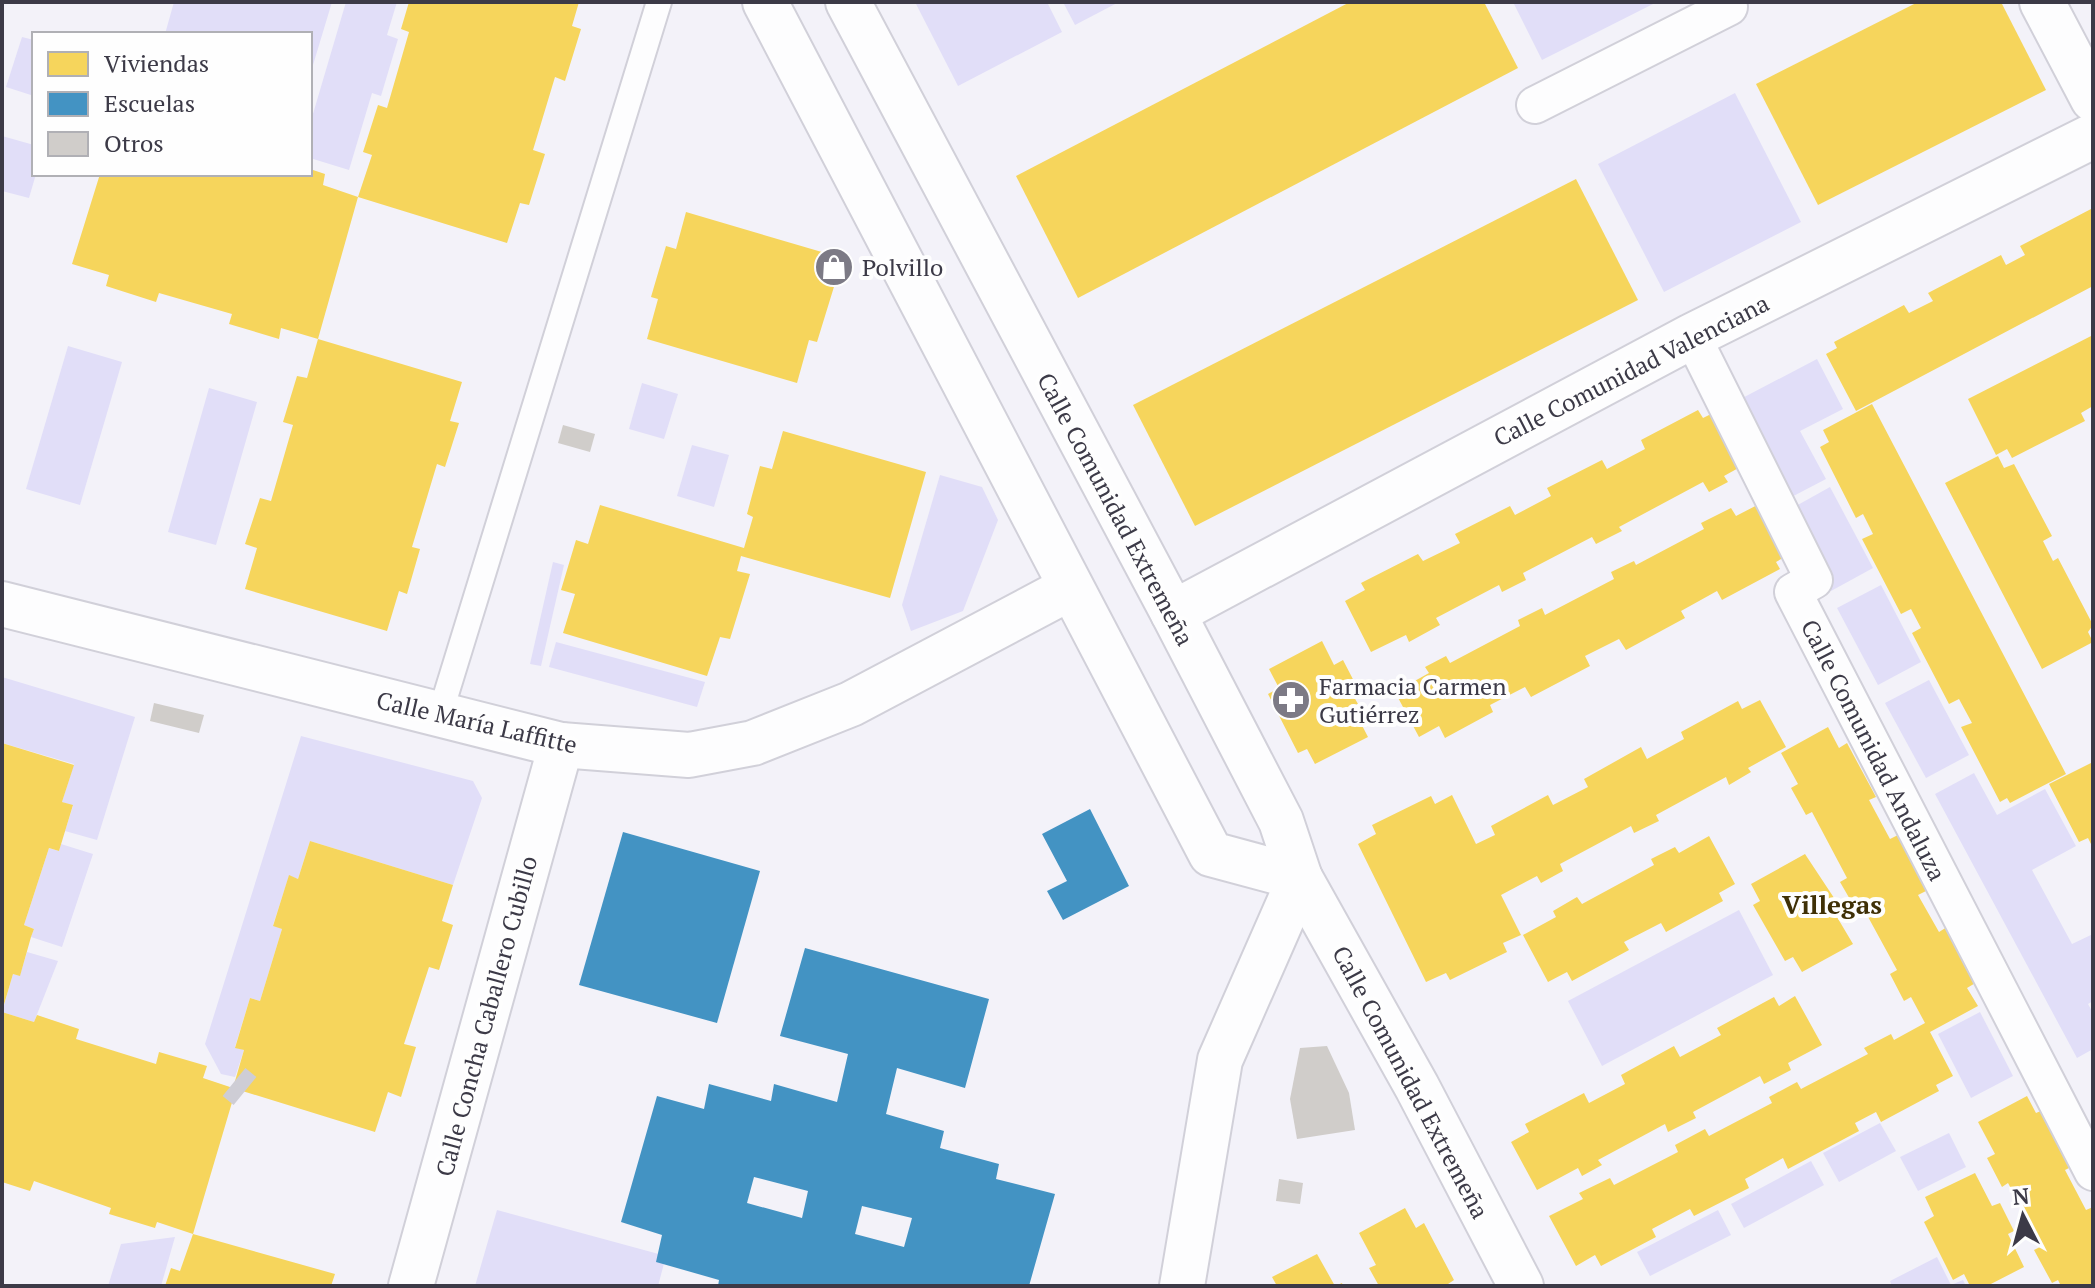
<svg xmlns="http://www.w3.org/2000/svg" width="2095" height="1288" font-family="'PT Serif',serif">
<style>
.green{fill:#e1def8}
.homes{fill:#f6d55c}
.schools{fill:#4393c3;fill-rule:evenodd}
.building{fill:#d0cdca}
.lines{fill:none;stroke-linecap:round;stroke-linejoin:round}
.pedestrian-tunnel{stroke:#cecdd5;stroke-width:36;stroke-dasharray:36 18;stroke-linecap:butt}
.service-casing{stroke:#d1d0d9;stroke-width:28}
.pedestrian-casing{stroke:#d1d0d9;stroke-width:40}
.minor-casing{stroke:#d1d0d9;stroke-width:48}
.service{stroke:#fdfdfe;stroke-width:24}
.pedestrian{stroke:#fdfdfe;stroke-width:36}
.minor{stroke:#fdfdfe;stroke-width:44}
.labels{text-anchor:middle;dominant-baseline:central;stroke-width:8;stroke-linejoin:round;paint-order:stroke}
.poi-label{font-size:24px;fill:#3c3a47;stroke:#fefefe;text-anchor:start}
.street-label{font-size:24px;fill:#3c3a47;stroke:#fefefe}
.neighbourhood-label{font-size:26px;font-weight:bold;fill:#3f3006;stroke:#fefefe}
</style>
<rect width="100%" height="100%" fill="#f3f2f9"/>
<g class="green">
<polygon points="174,2 332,2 310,75 310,34 165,34"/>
<polygon points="346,2 397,2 387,35 398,39 381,96 372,93 349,170 310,158 310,124"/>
<polygon points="915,2 1047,2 1062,32 958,86"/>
<polygon points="1063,2 1119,2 1075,25"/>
<polygon points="1513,2 1657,2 1542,60"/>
<polygon points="22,37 34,40 34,96 6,87"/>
<polygon points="1735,93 1801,222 1664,292 1598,164"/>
<polygon points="2,136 34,145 36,174 29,198 2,191"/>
<polygon points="68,346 122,362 80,505 26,489"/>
<polygon points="1817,359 1843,409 1800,431 1826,479 1782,502 1731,404"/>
<polygon points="642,383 678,394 664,439 629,429"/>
<polygon points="209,388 257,402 216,545 168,532"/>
<polygon points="692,445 729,455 714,507 677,496"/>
<polygon points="940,475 982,487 998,520 963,611 911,631 902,605"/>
<polygon points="1830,487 1873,568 1831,591 1787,511"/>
<polygon points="553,562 564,565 541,666 530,664"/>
<polygon points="1881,585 1921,662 1878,685 1837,608"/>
<polygon points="556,642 705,682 697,707 549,667"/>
<polygon points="2,677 135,717 97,840 65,831 73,806 62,802 74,764 2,743"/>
<polygon points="1929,680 1969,755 1926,778 1885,703"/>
<polygon points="301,736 473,781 482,798 453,885 310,841 298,879 289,876 273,925 282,929 260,1001 250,998 235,1047 244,1050 235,1077 221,1074 205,1044"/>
<polygon points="1974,773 1997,815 2045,789 2076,846 2032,870 2072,944 2093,934 2093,1001 2088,1004 2093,1013 2093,1049 2077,1058 1935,794"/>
<polygon points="61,844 93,854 62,947 31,937 34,929 24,925 49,848 59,851"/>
<polygon points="1739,910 1773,975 1602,1066 1568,1001"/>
<polygon points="27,952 58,961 34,1022 2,1012 13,974 20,975"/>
<polygon points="1980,1012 2013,1076 1971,1098 1938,1034"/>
<polygon points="1880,1123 1896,1151 1839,1182 1823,1153"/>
<polygon points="1949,1133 1966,1167 1918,1191 1900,1157"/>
<polygon points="1811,1161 1824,1185 1744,1228 1731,1204"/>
<polygon points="497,1210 666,1256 658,1286 475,1286"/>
<polygon points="1718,1210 1731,1235 1650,1276 1637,1252"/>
<polygon points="175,1237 161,1286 108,1286 121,1244"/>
<polygon points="1937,1257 1951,1285 1963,1280 1966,1286 1892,1286 1890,1281"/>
</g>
<g class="homes">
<polygon points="409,2 579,2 572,26 581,29 565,81 555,77 533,150 545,154 529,205 520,203 507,243 358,197 372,155 363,152 378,105 387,108 409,32 401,29"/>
<polygon points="1350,2 1484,2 1518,68 1078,298 1016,176"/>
<polygon points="1918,2 2001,2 2046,90 1818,205 1756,84"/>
<polygon points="310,169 325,174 323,185 358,197 318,339 462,382 450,421 459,423 445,467 437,464 412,547 420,549 407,594 399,591 387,631 245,589 257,548 245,544 260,498 271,501 293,425 283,422 297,376 307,378 318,339 281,328 279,339 229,324 232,314 159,293 156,302 106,286 109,275 72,264 100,174 310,174"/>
<polygon points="1576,179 1638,300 1195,526 1133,405"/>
<polygon points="2091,209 2093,286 1856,411 1826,354 1837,348 1834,342 1904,305 1909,313 1933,301 1928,293 2001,255 2006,265 2025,255 2020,246"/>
<polygon points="686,212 832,255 830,261 841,264 817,342 809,340 797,383 647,339 658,299 651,297 666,246 676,249"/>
<polygon points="2093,335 2093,406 2081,413 2085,421 2012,458 2007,449 1996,455 1968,399"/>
<polygon points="1872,404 2066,774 2010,803 2007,798 2000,802 1961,727 1972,723 1959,699 1949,704 1912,633 1921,628 1911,609 1901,614 1862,539 1873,534 1863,514 1856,518 1820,447 1829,442 1823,430"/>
<polygon points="1723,408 1751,461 1724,476 1728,482 1709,492 1703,482 1619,527 1622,531 1596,544 1592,537 1523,573 1526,580 1502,592 1499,585 1436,618 1440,625 1409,642 1406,635 1371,652 1345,601 1365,590 1361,583 1418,554 1423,561 1460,543 1455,534 1510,506 1515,515 1551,496 1547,488 1602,460 1607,469 1645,449 1641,440 1698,410 1703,418"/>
<polygon points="783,431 926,472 890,598 741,556 737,571 750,574 730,639 720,637 707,676 563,633 575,594 561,590 576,540 588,544 600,505 744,548 753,517 747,514 760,466 772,469"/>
<polygon points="1998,456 2004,468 2014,464 2052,536 2043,541 2053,561 2058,558 2093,625 2088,632 2093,642 2042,669 1945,483"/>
<polygon points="1767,500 1795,551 1776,562 1780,569 1722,600 1717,591 1681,611 1685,618 1626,650 1619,639 1585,656 1590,666 1531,697 1525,687 1490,705 1493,712 1445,738 1439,726 1419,737 1395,692 1429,673 1425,667 1446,656 1450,663 1520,626 1518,620 1542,608 1545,615 1614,579 1611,572 1634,561 1636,565 1704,529 1701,523 1731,508 1736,516"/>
<polygon points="1322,641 1334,665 1343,660 1357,687 1350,690 1358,704 1352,706 1368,737 1315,764 1307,749 1298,753 1268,694 1279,688 1269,669"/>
<polygon points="1760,700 1786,747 1748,768 1751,772 1729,785 1726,777 1656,815 1659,821 1634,833 1631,826 1560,864 1563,871 1541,883 1537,876 1501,895 1521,935 1503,943 1507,952 1450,980 1446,973 1426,982 1358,844 1376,834 1372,825 1431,796 1435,804 1452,795 1476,844 1495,835 1491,826 1548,795 1553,805 1588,787 1584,779 1641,747 1647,759 1684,739 1681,732 1738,701 1742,709"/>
<polygon points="1828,727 1839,748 1847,743 1876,797 1869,800 1890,839 1898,835 1928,890 1918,895 1939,932 1947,927 1977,982 1967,988 1978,1006 1930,1032 1953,1076 1936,1085 1939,1091 1881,1122 1876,1112 1855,1123 1859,1131 1788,1169 1783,1158 1745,1179 1749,1188 1694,1216 1690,1209 1652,1229 1656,1237 1601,1266 1595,1255 1576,1266 1549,1216 1583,1199 1579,1193 1610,1178 1614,1185 1678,1152 1675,1145 1705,1129 1709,1136 1772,1103 1769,1097 1797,1082 1801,1089 1868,1054 1864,1048 1891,1034 1894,1040 1925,1023 1911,997 1904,1001 1890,974 1897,970 1861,904 1855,908 1840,882 1847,878 1812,812 1806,815 1791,788 1798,784 1781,753"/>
<polygon points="2,743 74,765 62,802 73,805 59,851 49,848 24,925 34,929 31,937 20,976 13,974 3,1008"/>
<polygon points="2093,762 2093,848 2088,838 2079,842 2049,784"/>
<polygon points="1709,836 1735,884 1719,893 1723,901 1666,932 1661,923 1624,942 1629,950 1572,981 1567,972 1548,982 1523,935 1556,917 1553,911 1577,897 1582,904 1654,865 1651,859 1675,847 1679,853"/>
<polygon points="310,841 453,885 442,921 453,925 439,970 429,967 404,1044 416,1047 401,1097 388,1092 375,1132 236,1089 193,1234 335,1274 331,1286 165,1286 171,1268 180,1271 193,1234 157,1222 155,1228 109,1214 111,1208 34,1181 30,1191 2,1182 2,1012 34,1022 37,1015 79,1029 76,1039 156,1064 159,1052 207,1066 203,1078 233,1088 244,1050 235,1048 250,998 260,1001 282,929 273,926 289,875 298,879"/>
<polygon points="1805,854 1844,913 1837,917 1853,944 1802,972 1793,957 1785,961 1753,905 1760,901 1751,884"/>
<polygon points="1795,996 1822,1045 1788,1063 1791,1070 1764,1084 1760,1076 1693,1112 1696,1118 1668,1132 1665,1124 1598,1160 1602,1165 1582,1176 1578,1168 1537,1190 1511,1142 1529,1132 1525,1124 1584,1093 1589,1103 1625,1084 1621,1075 1674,1046 1680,1057 1721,1035 1717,1028 1774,997 1779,1006"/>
<polygon points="2027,1096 2036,1113 2043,1110 2073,1166 2065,1170 2086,1210 2093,1207 2093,1286 2061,1286 2058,1280 2052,1283 2034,1250 2042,1246 2008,1183 2002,1187 1987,1158 1995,1154 1978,1122"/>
<polygon points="1975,1173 1992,1206 2000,1203 2014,1231 2008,1234 2024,1267 1987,1286 1970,1286 1964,1274 1953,1280 1924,1222 1934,1216 1925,1197"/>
<polygon points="1405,1208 1416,1228 1424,1223 1454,1280 1445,1286 1379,1286 1369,1268 1376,1265 1359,1233"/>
<polygon points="1317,1254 1335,1286 1342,1283 1343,1286 1277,1286 1272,1277"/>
</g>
<g class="schools">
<polygon points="1090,809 1129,886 1063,920 1047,891 1067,881 1042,834"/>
<polygon points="623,832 760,871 717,1023 579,985"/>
<path d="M805,948l184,51 -24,89 -68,-20 -11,46 58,17 -4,17 59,16 -3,15 59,15 -26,92h-311l1,-6 -63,-18 6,-27 -41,-13 36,-126 47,13 5,-25 62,17 3,-17 63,18 11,-48 -68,-18zM754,1177l54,14 -6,27 -55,-15zM862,1206l50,12 -8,29 -49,-13z"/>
</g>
<g class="building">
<polygon points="563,425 595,434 590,452 558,443"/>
<polygon points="154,703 204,715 199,733 150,721"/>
<polygon points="1327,1046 1349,1093 1355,1130 1297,1139 1290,1099 1300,1048"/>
<polygon points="1279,1179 1303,1183 1300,1204 1276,1201"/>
</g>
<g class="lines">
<polyline class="pedestrian-tunnel" points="234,1082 245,1091"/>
<defs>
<polyline id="service" points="440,714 659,2"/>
<g id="pedestrian">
<polyline points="1535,105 1729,7"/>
<polyline points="1692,336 1814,580 1793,592 2093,1172"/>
</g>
<g id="minor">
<polyline points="765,2 1211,854 1300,878"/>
<polyline points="848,2 1173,613 1281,821 1300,878 1417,1087 1521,1286"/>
<polyline points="2042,2 2093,99"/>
<polyline points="2,604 561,745 689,755 753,743 851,704 1070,588"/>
<polyline points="1173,613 1692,336 2093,136"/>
<polyline points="411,1286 561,745"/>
<polyline points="1182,1286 1220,1060 1300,878"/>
</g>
</defs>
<use href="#service" class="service-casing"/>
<use href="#pedestrian" class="pedestrian-casing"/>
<use href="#minor" class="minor-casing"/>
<use href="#service" class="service"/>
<use href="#pedestrian" class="pedestrian"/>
<use href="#minor" class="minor"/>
</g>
<defs>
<symbol id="shop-disc" viewBox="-11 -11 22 22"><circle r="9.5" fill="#7c7a85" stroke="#fefefe"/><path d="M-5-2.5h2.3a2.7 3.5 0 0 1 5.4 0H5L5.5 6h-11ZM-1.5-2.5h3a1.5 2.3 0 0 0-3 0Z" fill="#fff"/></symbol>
<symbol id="pharmacy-disc" viewBox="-11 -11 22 22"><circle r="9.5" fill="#7c7a85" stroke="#fefefe"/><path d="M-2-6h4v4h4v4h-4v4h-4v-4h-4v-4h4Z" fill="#fff"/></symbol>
</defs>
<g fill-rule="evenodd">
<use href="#shop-disc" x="812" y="245" width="44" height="44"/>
<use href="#pharmacy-disc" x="1269" y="678" width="44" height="44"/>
</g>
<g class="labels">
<g class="poi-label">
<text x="862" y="267">Polvillo</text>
<text x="1319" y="686">Farmacia Carmen<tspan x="1319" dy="28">Gutiérrez</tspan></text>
</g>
<g class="street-label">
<text transform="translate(1631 370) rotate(-27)">Calle Comunidad Valenciana</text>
<text transform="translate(1116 509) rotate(62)">Calle Comunidad Extremeña</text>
<text transform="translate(477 722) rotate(13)">Calle María Laffitte</text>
<text transform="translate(1874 750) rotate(63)">Calle Comunidad Andaluza</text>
<text transform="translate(486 1016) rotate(-75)">Calle Concha Caballero Cubillo</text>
<text transform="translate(1411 1082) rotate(62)">Calle Comunidad Extremeña</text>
</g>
<g class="neighbourhood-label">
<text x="1832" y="904">Villegas</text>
</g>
</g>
<rect width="2095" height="1288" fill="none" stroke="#3c3a47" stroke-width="8"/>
<rect x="32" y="32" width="280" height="144" fill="#fefefe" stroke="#b0b0b5" stroke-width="2"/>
<rect x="48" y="52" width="40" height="24" fill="#f6d55c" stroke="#b0b0b5" stroke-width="2"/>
<text x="104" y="72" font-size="24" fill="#3c3a47">Viviendas</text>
<rect x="48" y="92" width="40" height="24" fill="#4393c3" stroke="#b0b0b5" stroke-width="2"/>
<text x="104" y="112" font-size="24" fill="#3c3a47">Escuelas</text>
<rect x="48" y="132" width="40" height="24" fill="#d0cdca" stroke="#b0b0b5" stroke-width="2"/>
<text x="104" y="152" font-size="24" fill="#3c3a47">Otros</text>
<g transform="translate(2023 1216) rotate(354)" stroke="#fefefe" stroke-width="6" paint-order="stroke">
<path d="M0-6L14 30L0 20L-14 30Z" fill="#3c3a47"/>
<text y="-12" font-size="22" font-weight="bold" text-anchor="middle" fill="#3c3a47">N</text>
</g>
</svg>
